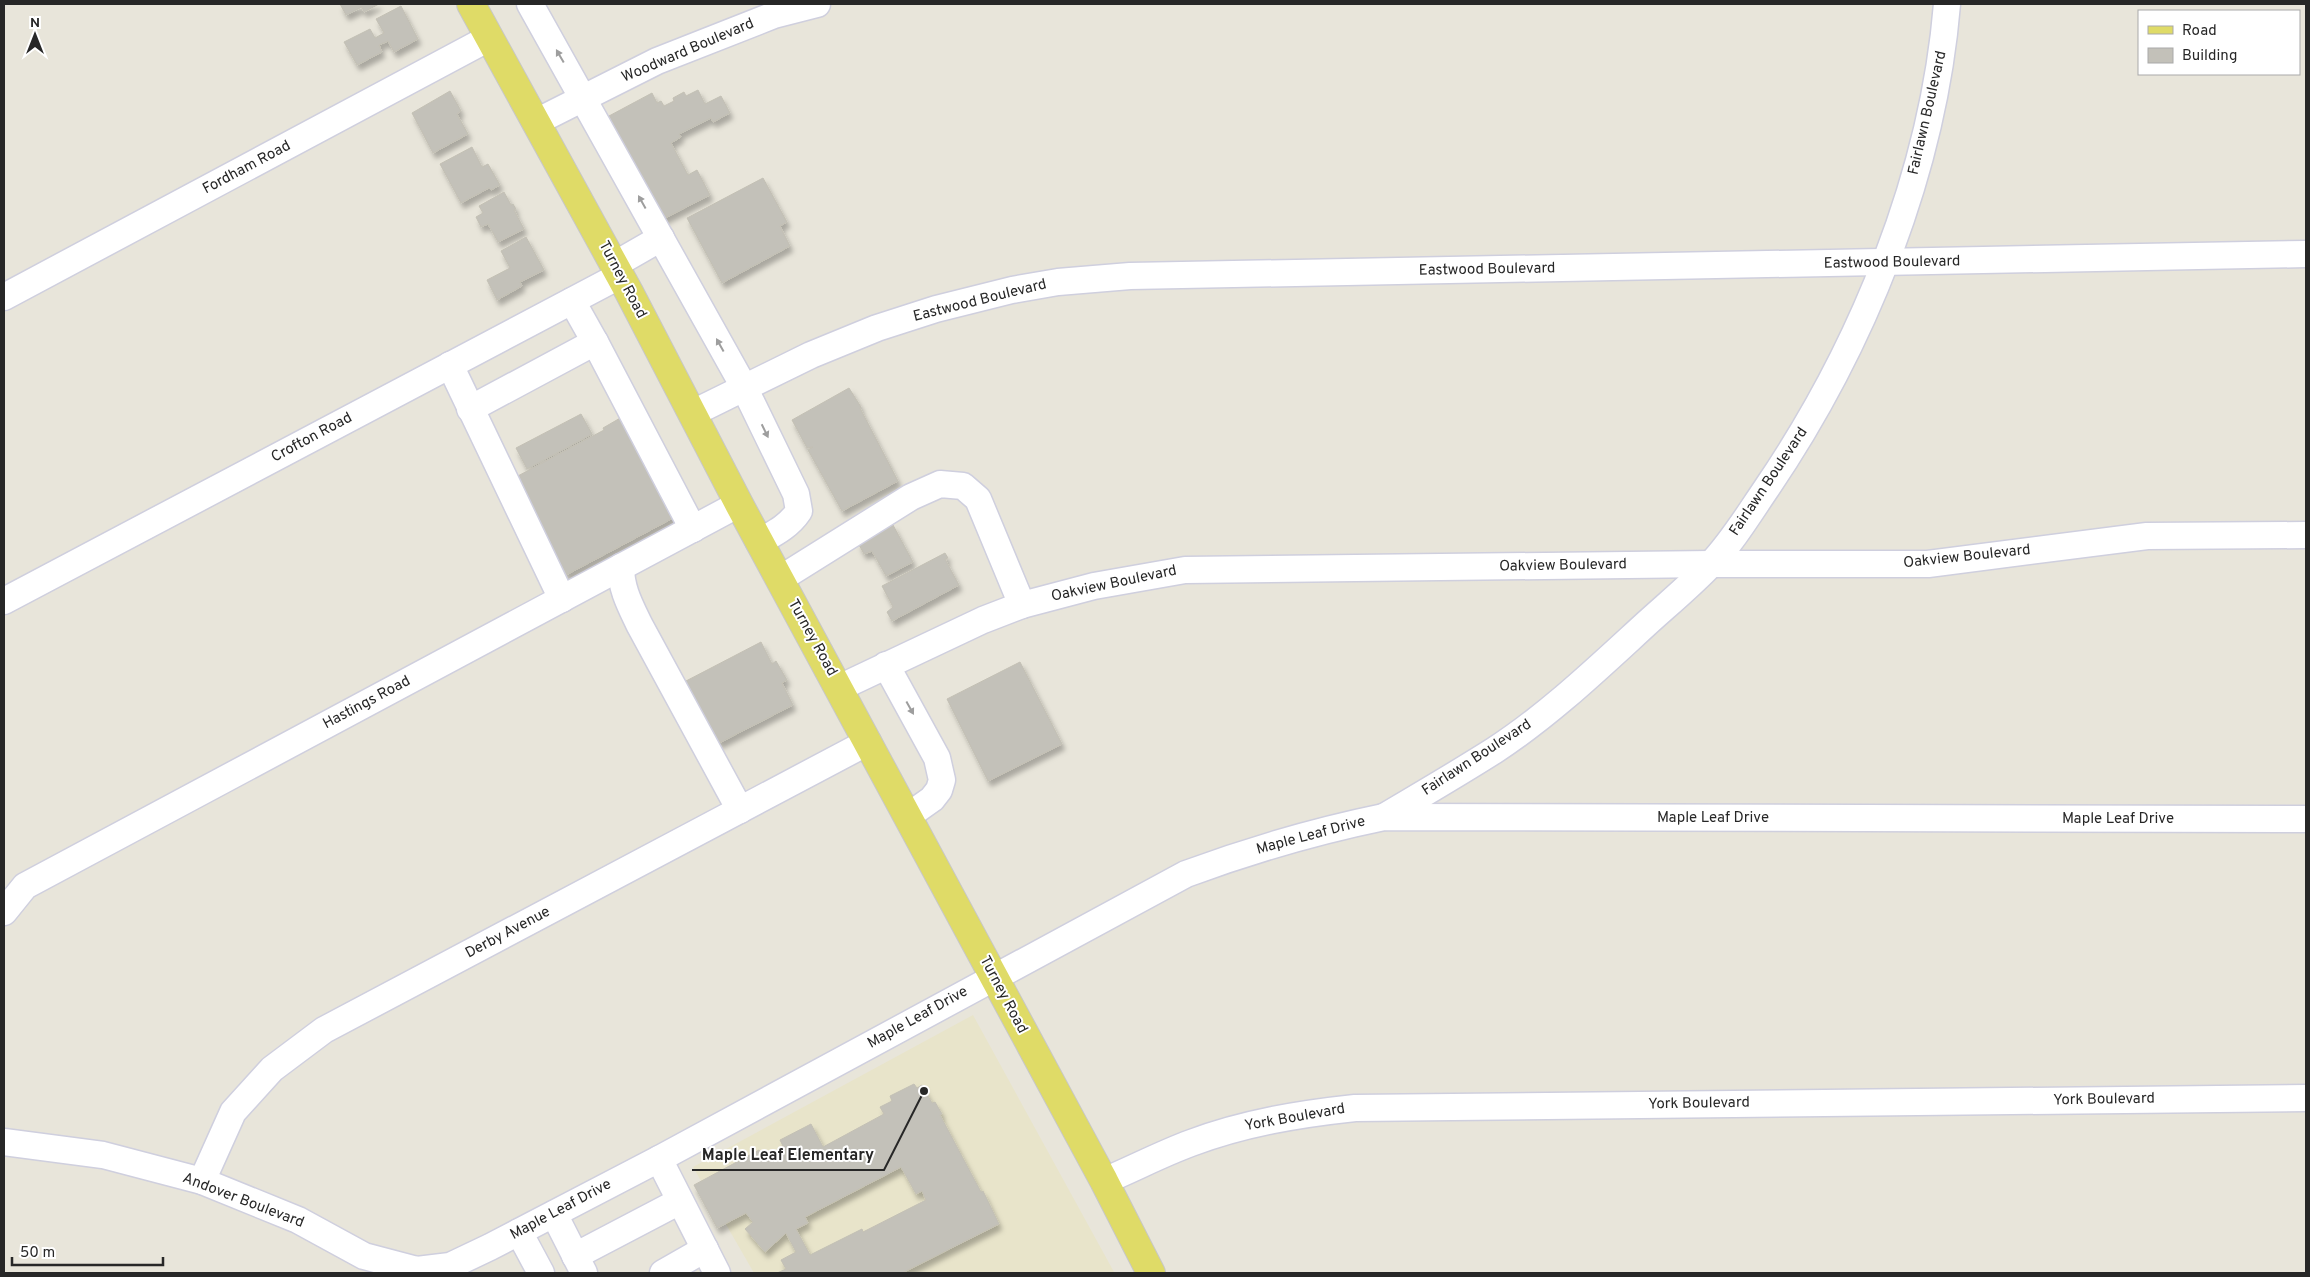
<svg xmlns="http://www.w3.org/2000/svg" width="2310" height="1277" font-family="Overpass,sans-serif">
<style>
.education{fill:#e8e4ca}
.building{fill:#c3c1b9;stroke:#c3c0b4;fill-rule:evenodd;filter:url(#shadow)}
.lines{fill:none;stroke-linecap:round;stroke-linejoin:round}
.minor-casing{stroke:#cfcfde;stroke-width:29}
.major-casing{stroke:#c7c7c7;stroke-width:30}
.minor{stroke:#fff;stroke-width:26}
.major{stroke:#dfdb67;stroke-width:28}
.oneway{fill:#9e9e9e}
.labels{text-anchor:middle;dominant-baseline:central;stroke-width:4;stroke-linejoin:round;paint-order:stroke}
.street-label{font-size:15px;fill:#272727;stroke:#fff}
.leader{fill:none;stroke:#272727;stroke-width:2}
.callout-dot{fill:#272727;stroke:#fff;stroke-width:2}
.callout-label{font-size:16px;text-anchor:middle;font-weight:bold;fill:#272727;stroke:#fff;stroke-width:4;stroke-linejoin:round;paint-order:stroke}
</style>
<defs>
<filter id="shadow"><feDropShadow dx="3" dy="5.5" stdDeviation="2.5" flood-color="#0004"/></filter>
</defs>
<rect width="100%" height="100%" fill="#e8e5da"/>
<polygon class="education" points="973,1015 1114,1272 754,1273 693,1167"/>
<g class="building">
<polygon points="340,4 379,4 364,12 362,7 346,15"/>
<polygon points="401,6 418,39 394,52 388,41 379,45 382,52 357,65 344,42 370,29 375,38 384,33 376,19"/>
<polygon points="698,90 705,104 721,96 730,113 713,122 711,118 679,134 681,137 671,143 688,175 697,170 710,195 663,219 609,116 652,93 657,103 661,101 664,106 674,101 673,98 684,92 686,96"/>
<polygon points="450,91 461,111 457,114 468,134 433,153 412,113"/>
<polygon points="472,147 482,167 488,164 500,185 491,190 489,188 461,203 440,164"/>
<polygon points="763,178 787,222 780,226 790,246 722,283 687,218"/>
<polygon points="504,192 511,205 513,204 516,209 514,210 524,229 498,242 488,224 481,227 476,217 483,213 479,206"/>
<polygon points="526,237 544,270 520,282 522,286 497,300 487,280 510,268 501,251"/>
<polygon points="849,388 861,407 860,408 898,481 842,511 808,450 813,447 807,448 792,420"/>
<polygon points="581,414 592,434 527,469 516,448"/>
<polygon points="622,417 675,517 566,575 516,477 604,430 603,428"/>
<polygon points="893,525 913,562 886,576 872,551 864,554 858,543"/>
<polygon points="945,553 948,558 945,559 959,585 892,621 887,612 893,607 882,586"/>
<polygon points="761,642 772,664 776,661 787,680 782,683 793,705 719,743 707,722 705,723 686,681"/>
<polygon points="1020,662 1062,744 988,781 947,699"/>
<path d="M914,1084l3,4 5,-3 10,18 3,-1 7,12 -2,1 41,77 2,-1 16,33 -97,49h-125l9,-4 -5,-9 15,-8 -10,-19 -21,19 -20,-23 8,-7 -7,-9 -29,15 -23,-43 65,-35 6,11 20,-11 -5,-10 31,-16 12,23 61,-33 -4,-7 12,-6 -2,-5zM901,1167l15,27 6,-3 4,9 -63,32 -1,-3 -52,26 -14,-26 12,-6 -3,-6z"/>
</g>
<g class="lines">
<defs>
<g id="minor">
<path d="M530,4l214,383 52,107 3,17c-10,15 -24,22 -40,31"/>
<polyline points="536,122 657,61 774,15 817,4"/>
<polyline points="614,265 661,238"/>
<polyline points="4,297 489,38"/>
<polyline points="572,301 595,342"/>
<polyline points="450,365 562,599"/>
<polyline points="470,409 595,342 693,529"/>
<polyline points="693,413 811,355 877,328 936,309 1012,290 1058,282 1130,276 2306,254"/>
<path d="M621,567c0,22 9,38 18,57l101,186"/>
<polyline points="780,579 911,497 940,484 963,486 978,499 1022,605"/>
<polyline points="4,601 619,276"/>
<polyline points="886,665 937,758 942,780 939,790 932,799 908,816"/>
<polyline points="839,688 983,620 1022,605 1094,586 1185,570 1711,564 1928,564 2147,536 2306,535"/>
<path d="M1384,817c37,-22 75,-44 111,-67 55,-36 103,-82 151,-126 22,-20 45,-39 65,-60 21,-22 38,-50 55,-75 96,-141 167,-315 181,-485"/>
<polyline points="4,912 25,886 739,504"/>
<path d="M4,1142l99,13 99,26 96,39 66,36 53,14 33,-4 40,-19 169,-88 527,-285c65,-24 130,-43 198,-57l922,2"/>
<polyline points="659,1159 717,1273"/>
<polyline points="202,1181 233,1112 272,1069 324,1030 868,742"/>
<path d="M1104,1181c29,-12 57,-27 87,-38 53,-20 108,-29 164,-35l951,-10"/>
<polyline points="554,1214 584,1273"/>
<polyline points="519,1232 541,1273"/>
<polyline points="575,1256 680,1201"/>
<polyline points="663,1273 705,1249"/>
</g>
<polyline id="major" points="471,4 629,292 739,504 1104,1181 1151,1273"/>
</defs>
<use href="#minor" class="minor-casing"/>
<use href="#major" class="major-casing"/>
<use href="#minor" class="minor"/>
<use href="#major" class="major"/>
</g>
<defs><path id="oneway-solid" d="M-6-.8H1V-3.2L6.5 0L1 3.2V.8H-6Z" transform="scale(1.25)"/></defs>
<g class="oneway">
<use href="#oneway-solid" transform="translate(560 56) rotate(-120)"/>
<use href="#oneway-solid" transform="translate(642 202) rotate(-119)"/>
<use href="#oneway-solid" transform="translate(720 345) rotate(-119)"/>
<use href="#oneway-solid" transform="translate(765 431) rotate(64)"/>
<use href="#oneway-solid" transform="translate(910 708) rotate(61)"/>
</g>
<g class="labels">
<g class="street-label">
<text transform="translate(688 51) rotate(-23)">Woodward Boulevard</text>
<text transform="translate(1928 113) rotate(-77)">Fairlawn Boulevard</text>
<text transform="translate(247 168) rotate(-28)">Fordham Road</text>
<text transform="translate(1892 263) rotate(-1)">Eastwood Boulevard</text>
<text transform="translate(1487 270) rotate(-1)">Eastwood Boulevard</text>
<text transform="translate(622 280) rotate(62)">Turney Road</text>
<text transform="translate(980 301) rotate(-14)">Eastwood Boulevard</text>
<text transform="translate(312 438) rotate(-28)">Crofton Road</text>
<text transform="translate(1769 482) rotate(-56)">Fairlawn Boulevard</text>
<text transform="translate(1967 557) rotate(-6)">Oakview Boulevard</text>
<text transform="translate(1563 566) rotate(-1)">Oakview Boulevard</text>
<text transform="translate(1114 584) rotate(-12)">Oakview Boulevard</text>
<text transform="translate(812 638) rotate(61)">Turney Road</text>
<text transform="translate(367 703) rotate(-28)">Hastings Road</text>
<text transform="translate(1477 758) rotate(-33)">Fairlawn Boulevard</text>
<text x="1713" y="818">Maple Leaf Drive</text>
<text x="2118" y="819">Maple Leaf Drive</text>
<text transform="translate(1311 836) rotate(-15)">Maple Leaf Drive</text>
<text transform="translate(508 933) rotate(-28)">Derby Avenue</text>
<text transform="translate(1003 995) rotate(62)">Turney Road</text>
<text transform="translate(918 1018) rotate(-29)">Maple Leaf Drive</text>
<text transform="translate(2104 1100) rotate(-1)">York Boulevard</text>
<text transform="translate(1699 1104) rotate(-1)">York Boulevard</text>
<text transform="translate(1295 1118) rotate(-10)">York Boulevard</text>
<text transform="translate(243 1201) rotate(21)">Andover Boulevard</text>
<text transform="translate(561 1210) rotate(-28)">Maple Leaf Drive</text>
</g>
</g>
<path class="leader" d="M924 1091L884 1170H692"/>
<circle class="callout-dot" cx="924" cy="1091" r="5"/>
<g class="callout-label">
<text x="788" y="1160">Maple Leaf Elementary</text>
</g>
<rect width="2310" height="1277" fill="none" stroke="#272727" stroke-width="10"/>
<rect x="2138" y="10" width="162" height="65" fill="#ffffff" stroke="#a9a9a9"/>
<rect x="2148" y="26" width="25" height="8" fill="#dfdb67" stroke="#a9a9a9"/>
<text x="2182" y="35" font-size="15" fill="#272727">Road</text>
<rect x="2148" y="48" width="25" height="15" fill="#c3c1b9" stroke="#a9a9a9"/>
<text x="2182" y="60" font-size="15" fill="#272727">Building</text>
<g transform="translate(35 35)" stroke="#ffffff" stroke-width="4" paint-order="stroke">
<path d="M0-4L9 19L0 12L-9 19Z" fill="#272727"/>
<text y="-8" font-size="14" font-weight="bold" text-anchor="middle" fill="#272727">N</text>
</g>
<path d="M12 1257v8h151v-8" fill="none" stroke="#272727" stroke-width="2.5"/>
<text x="20" y="1257" font-size="15" fill="#272727" stroke="#ffffff" stroke-width="4" paint-order="stroke">50 m</text>
</svg>
